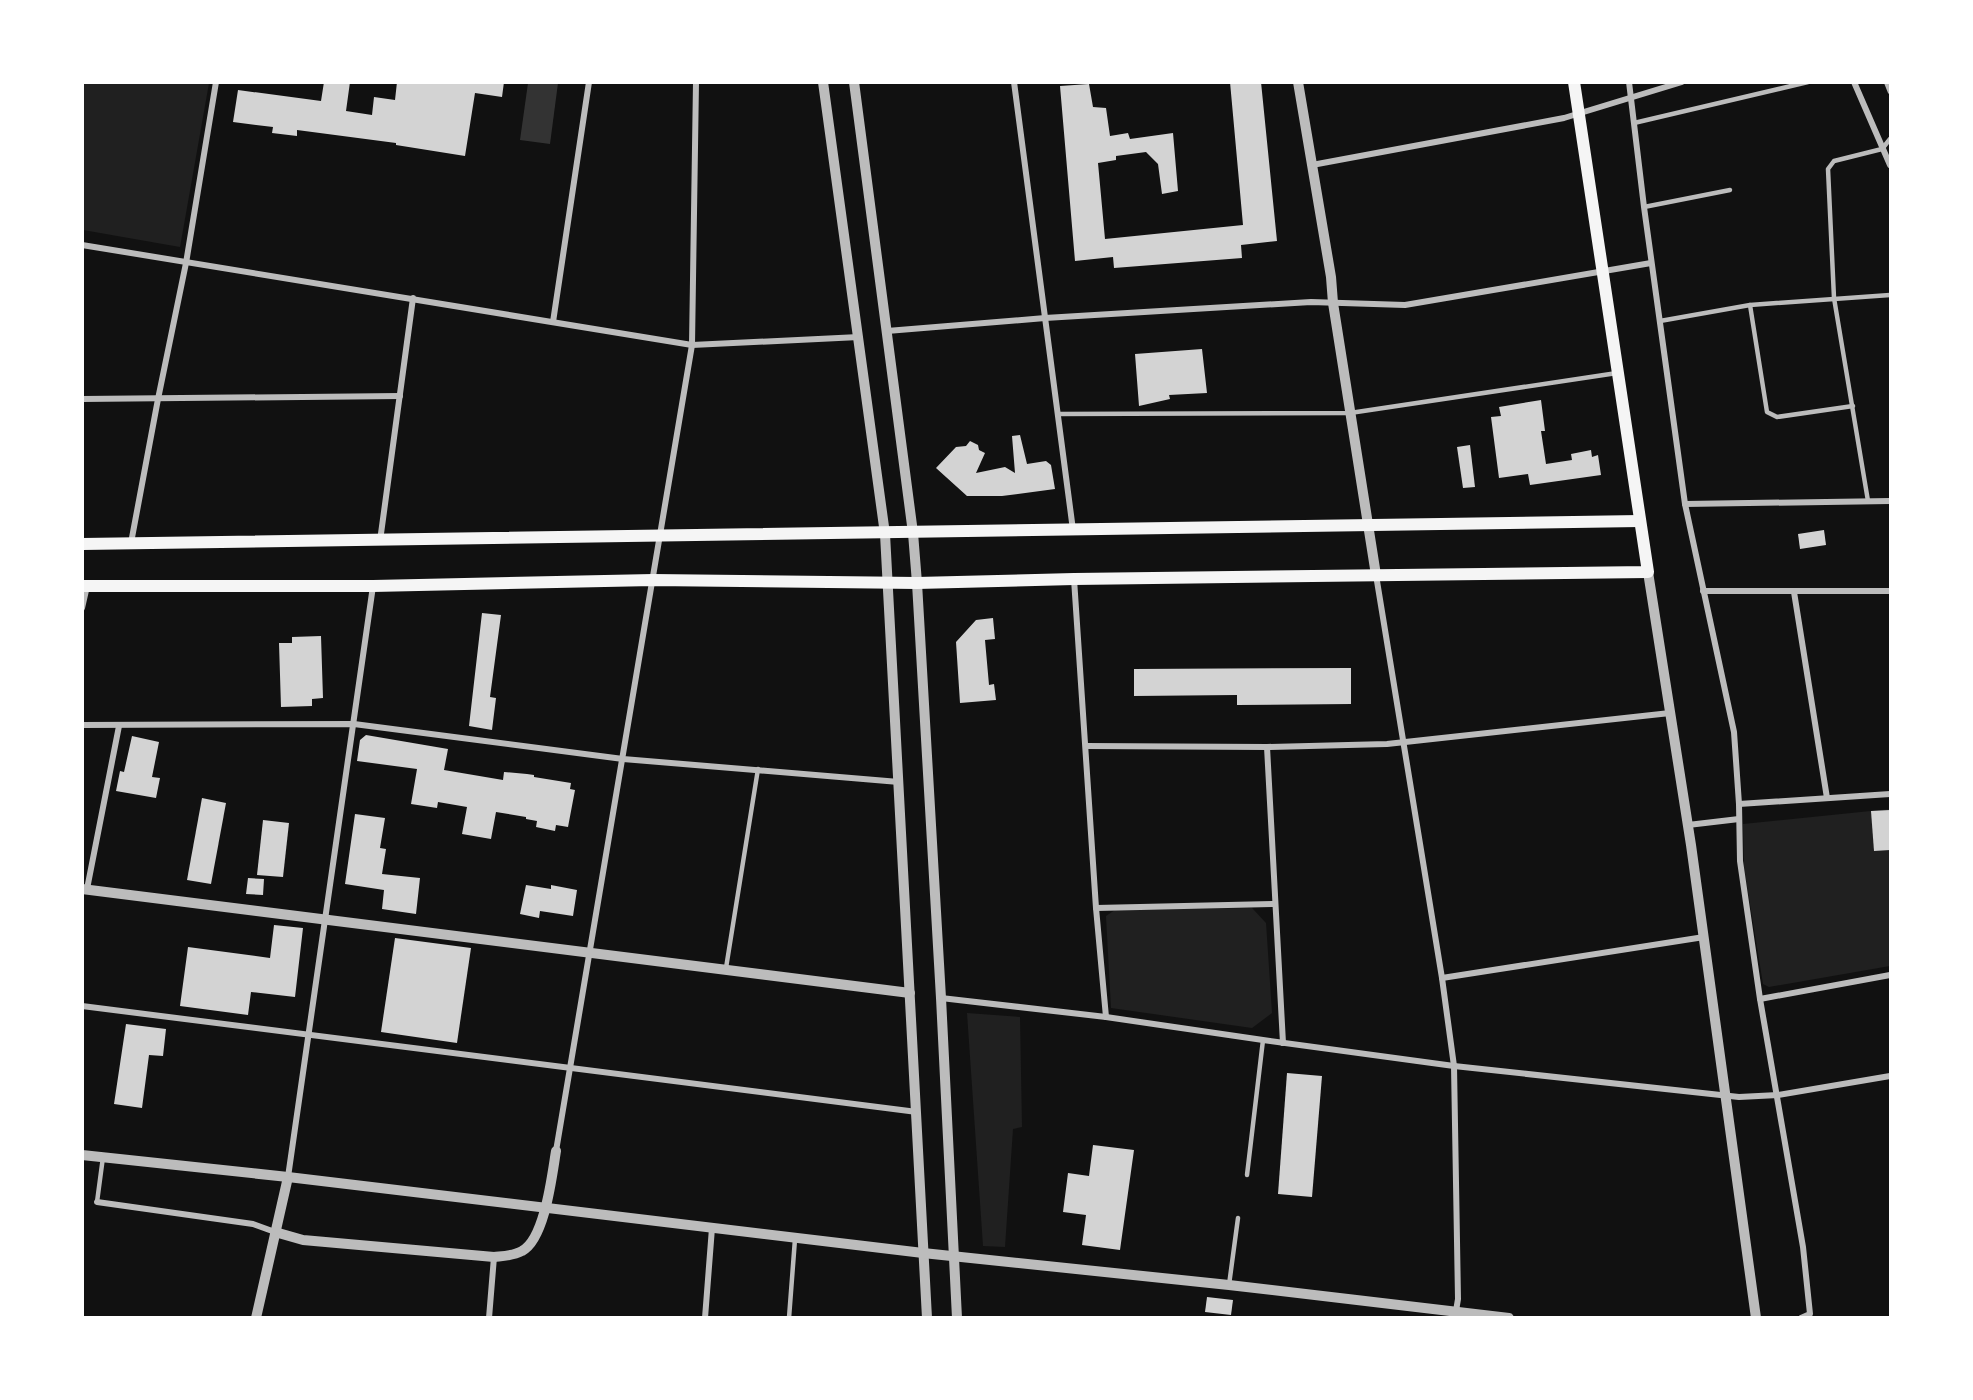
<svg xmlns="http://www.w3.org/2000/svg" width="1973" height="1400" font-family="Manrope,sans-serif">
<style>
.green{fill:#202020}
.water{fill:#333}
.building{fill:#d3d3d3}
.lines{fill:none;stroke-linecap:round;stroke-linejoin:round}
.service{stroke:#bcbcbc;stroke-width:4.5}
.minor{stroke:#bcbcbc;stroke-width:6}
.tertiary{stroke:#bcbcbc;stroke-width:10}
.secondary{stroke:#f5f5f5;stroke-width:12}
</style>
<rect width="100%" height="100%" fill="#111"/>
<g class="green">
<polygon points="82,83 209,83 180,247 83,230"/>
<polygon points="1890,809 1890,966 1769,987 1763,984 1744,867 1743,824"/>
<polygon points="1252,908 1266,923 1272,1013 1252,1028 1111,1008 1106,916 1115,910"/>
<polygon points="967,1013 1020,1017 1022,1127 1013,1129 1005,1247 983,1246"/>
</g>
<polygon class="water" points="528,83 558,83 550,144 520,140"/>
<g class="building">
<polygon points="324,82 350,82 346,111 372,115 374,97 395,100 397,82 504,82 502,97 475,93 465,156 396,145 396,143 297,130 297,136 272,133 273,127 233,122 238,90 321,101"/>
<polygon points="1230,82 1261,82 1277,241 1241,245 1242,258 1114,268 1113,257 1075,261 1060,86 1089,84 1093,107 1106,108 1110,136 1128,133 1130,139 1173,133 1178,191 1162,194 1158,164 1146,152 1116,156 1116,160 1098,163 1105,239 1243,225"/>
<polygon points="1202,349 1207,393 1169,395 1170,399 1139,406 1135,354"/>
<polygon points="1541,400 1545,431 1541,431 1546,464 1572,460 1571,454 1591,450 1592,457 1598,455 1601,475 1530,485 1528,474 1499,478 1491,417 1501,416 1499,407"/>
<polygon points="1020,435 1027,464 1046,461 1051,465 1055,489 1002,496 967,496 936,468 956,447 966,446 970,441 978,445 979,450 985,453 976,473 1005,467 1015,473 1012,436"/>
<polygon points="1470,445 1475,487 1463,488 1457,447"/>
<polygon points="1824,530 1826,545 1800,549 1798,534"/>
<polygon points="482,613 501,615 490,697 496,698 492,730 469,726"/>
<polygon points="993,618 995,639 985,640 989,685 994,684 996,700 960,703 956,642 976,620"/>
<polygon points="321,636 323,698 312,699 312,706 281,707 279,643 292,643 292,637"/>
<polygon points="1351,668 1351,704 1237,705 1237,695 1134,696 1134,669"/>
<polygon points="366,735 448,749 444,770 503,780 504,772 527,774 534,775 534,777 571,783 570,789 575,790 568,827 556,825 555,831 536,827 537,821 526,819 526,817 496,812 491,839 462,834 467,807 438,802 437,808 411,804 417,769 357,761 360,740"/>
<polygon points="132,736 159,742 152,777 160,778 156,798 116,791 120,771 124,772"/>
<polygon points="202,798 226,803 211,884 187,880"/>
<polygon points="1890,810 1890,850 1874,851 1871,811"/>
<polygon points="355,814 385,818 380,848 386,849 382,874 420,878 416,914 382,909 384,890 345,884"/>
<polygon points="263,820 289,823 283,877 257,875"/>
<polygon points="248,878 264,879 263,895 246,894"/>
<polygon points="526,885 551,889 551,885 577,890 573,916 540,911 539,918 520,914"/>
<polygon points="274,925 303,928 295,997 251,992 248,1015 180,1006 188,947 270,958"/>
<polygon points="395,938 471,948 457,1043 381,1032"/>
<polygon points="126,1024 166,1029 163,1056 149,1055 142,1108 114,1104"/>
<polygon points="1287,1073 1322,1076 1312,1197 1278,1194"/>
<polygon points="1093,1145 1134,1150 1120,1250 1082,1245 1086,1215 1063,1212 1068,1173 1089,1176"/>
<polygon points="1207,1297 1233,1300 1231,1315 1205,1312"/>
</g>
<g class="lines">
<g class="service">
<polyline points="1886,82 1890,92"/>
<polyline points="1634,123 1808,82"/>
<polyline points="1644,207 1730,190"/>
<polyline points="1750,305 1767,412 1777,417 1853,406"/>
<polyline points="1660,321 1750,305 1890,295"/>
<polyline points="1058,414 1350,413 1617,373"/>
<polyline points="1868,501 1834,298 1828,169 1834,161 1882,149 1890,139"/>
<polyline points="726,968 758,769"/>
<polyline points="1247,1175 1263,1040"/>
<polyline points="97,1202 103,1157"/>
<polyline points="1229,1285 1238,1218"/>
<polyline points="789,1318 795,1239"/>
</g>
<g class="minor">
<polyline points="1014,82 1073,530"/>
<polyline points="1629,82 1644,207 1685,504 1734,732 1739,804 1740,861 1760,999 1803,1247 1810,1314 1801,1318"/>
<polyline points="1854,82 1890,165"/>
<polyline points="1312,165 1564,118 1682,82"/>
<polyline points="82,245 692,345 859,337"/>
<polyline points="553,322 589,82"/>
<polyline points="887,331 1045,318 1311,302 1405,305 1651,263"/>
<polyline points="82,399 400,396"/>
<polyline points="1685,504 1890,501"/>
<polyline points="380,541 413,298"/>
<polyline points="131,543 158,399 186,263 216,82"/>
<polyline points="1376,575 1442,978 1454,1066 1458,1299 1456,1311"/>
<polyline points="1074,579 1096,908 1106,1017"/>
<polyline points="1703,591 1890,591"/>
<polyline points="1794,592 1827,798"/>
<polyline points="82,608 87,586"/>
<polyline points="82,725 354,724 623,759 899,782"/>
<polyline points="1086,746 1267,747 1387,744 1670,713"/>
<polyline points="1267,747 1283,1043"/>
<polyline points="1739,804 1890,794"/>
<polyline points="1688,825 1739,819"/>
<polyline points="87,889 119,726"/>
<polyline points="1096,908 1275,904"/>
<polyline points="1442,978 1704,937"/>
<polyline points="941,998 1106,1017 1263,1040 1454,1066 1739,1097 1778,1095 1890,1076"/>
<polyline points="1760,999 1890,975"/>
<polyline points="82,1006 917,1112"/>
<polyline points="556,1151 692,345 696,82"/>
<polyline points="288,1177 373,586"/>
<polyline points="97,1202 253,1224 275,1232"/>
<polyline points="489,1318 494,1257"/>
<polyline points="705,1318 712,1228"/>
</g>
<g class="tertiary">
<polyline points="823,82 885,534 927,1318"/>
<polyline points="854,82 913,533 917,583 941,998 957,1318"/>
<polyline points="1298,82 1331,277 1333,303 1376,575"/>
<polyline points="1648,572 1691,845 1756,1318"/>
<polyline points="82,889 910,993"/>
<polyline points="82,1155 288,1177 923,1253 1229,1285 1509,1318"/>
<path d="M275,1232l28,8 191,17c9,-1 19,-1 28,-6 23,-12 30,-76 34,-100"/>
<polyline points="256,1318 288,1177"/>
</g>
<g class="secondary">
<path d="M82,544c520,-3 1039,-13 1558,-23"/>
<polyline points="82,586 373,586 653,580 917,583 1074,579 1648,572 1574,82"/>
</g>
</g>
<rect width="1973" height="1400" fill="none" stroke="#ffffff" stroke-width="168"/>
</svg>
